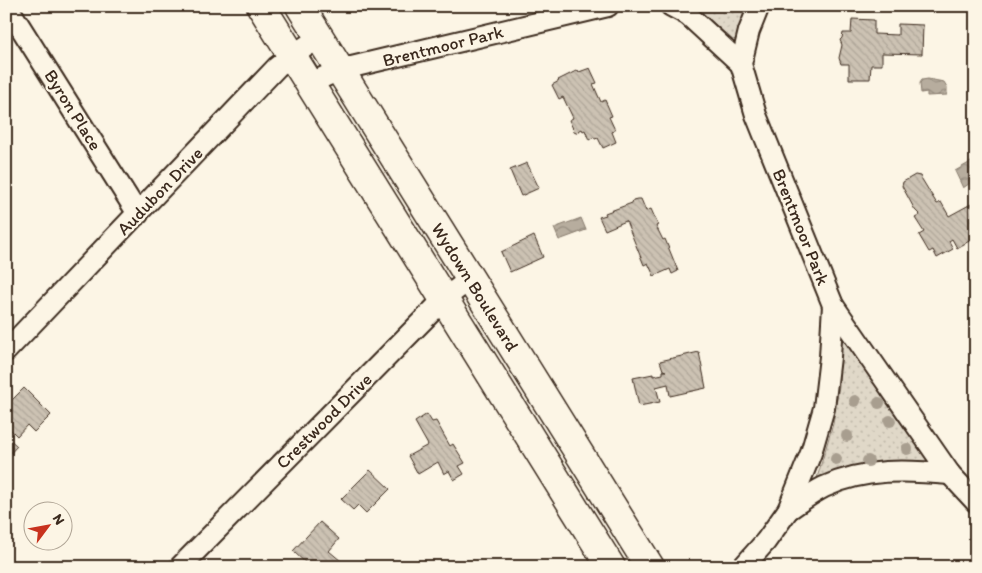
<svg xmlns="http://www.w3.org/2000/svg" width="982" height="573" font-family="Itim,sans-serif">
<style>
.grass{fill:url(#grass-dots);stroke:#8e8173}
.water{fill:url(#water-waves);stroke:#85796b}
.building{fill:url(#building-back-hatch);stroke:#3b2a1e}
.lines{fill:none;stroke-linecap:round;stroke-linejoin:round}
.street-casing{stroke:#3b2a1e;stroke-width:24}
.secondary-casing{stroke:#3b2a1e;stroke-width:31}
.street{stroke:#fcf5e5;stroke-width:20}
.secondary{stroke:#fcf5e5;stroke-width:28}
.tree{fill:#a89e8f}
.labels{text-anchor:middle;dominant-baseline:central;stroke-width:4.5;stroke-linejoin:round;paint-order:stroke}
.street-label{font-size:18px;fill:#3b2a1e;stroke:#fcf5e5}
</style>
<defs>
<pattern id="grass-dots" width="8" height="8" patternUnits="userSpaceOnUse" patternTransform="scale(1.25)"><rect width="8" height="8" fill="#e0d8c8"/><path d="M2 2h.1M6 6h.1" fill="none" stroke="#c1baab" stroke-width="1.8" stroke-linecap="round"/></pattern>
<pattern id="water-waves" width="16" height="10" patternUnits="userSpaceOnUse" patternTransform="scale(1.25)"><rect width="16" height="10" fill="#b7ad9e"/><path d="M0 5q4-4 8 0t8 0" fill="none" stroke="#968d80"/></pattern>
<pattern id="building-back-hatch" width="6" height="6" patternUnits="userSpaceOnUse" patternTransform="scale(1.25)"><rect width="6" height="6" fill="#ccc2b3"/><path d="M-1 5l2 2M0 0l6 6M5-1l2 2" fill="none" stroke="#b0a79a"/></pattern>
</defs>
<rect width="100%" height="100%" fill="#fcf5e5"/>
<filter id="ink" filterUnits="userSpaceOnUse"><feTurbulence type="fractalNoise" baseFrequency=".02" numOctaves="2"/><feDisplacementMap in="SourceGraphic" scale="10" xChannelSelector="R" yChannelSelector="G"/><feConvolveMatrix kernelMatrix="1 2 1 2 8 2 1 2 1" color-interpolation-filters="sRGB"/></filter>
<g filter="url(#ink)">
<g class="grass">
<polygon points="687,6 749,6 736,39 733,40 708,18"/>
<polygon points="843,340 849,344 888,405 912,439 933,464 820,479 817,478 833,424 839,386 840,344"/>
</g>
<g class="water">
<polygon points="928,79 944,82 947,87 947,95 927,96 927,92 921,93 920,83 922,80"/>
<polygon points="976,159 976,179 963,188 955,171"/>
<polygon points="581,218 586,230 559,240 554,228"/>
</g>
<g class="building">
<polygon points="852,19 874,20 874,34 898,35 898,24 923,25 922,54 882,53 882,65 871,65 870,79 849,79 849,64 841,64 839,58 842,45 840,40 842,38 843,33 851,33"/>
<polygon points="590,68 597,83 593,84 601,102 605,100 612,116 609,117 615,130 612,132 616,142 603,148 598,138 595,139 594,137 589,140 585,130 583,131 582,129 575,133 569,120 573,118 563,97 559,99 552,85 559,81 558,80 578,70 579,72"/>
<polygon points="527,163 539,188 521,196 510,170"/>
<polygon points="915,175 920,176 937,204 941,202 949,216 971,204 976,212 976,239 971,242 971,240 957,248 952,239 949,241 953,249 937,258 933,250 929,252 919,235 924,232 915,218 920,215 915,210 902,186 903,182"/>
<polygon points="637,199 641,199 646,211 651,209 658,225 656,226 663,240 665,239 678,271 672,274 670,269 654,276 648,263 644,265 626,221 605,230 599,217 606,215 605,213 632,203 633,200"/>
<polygon points="534,236 543,257 510,272 501,252"/>
<polygon points="699,352 706,388 670,396 668,384 656,387 660,402 639,406 633,378 653,374 653,376 663,374 663,371 666,371 663,370 660,361"/>
<polygon points="24,388 51,415 34,432 27,425 17,436 6,425 6,415 11,410 7,405"/>
<polygon points="427,414 432,422 436,421 450,446 453,444 465,463 459,466 464,474 454,480 449,471 444,474 438,462 418,474 408,456 428,445 415,422"/>
<polygon points="6,436 17,446 6,458"/>
<polygon points="370,470 390,489 366,513 358,505 353,510 341,499"/>
<polygon points="320,522 339,539 329,551 341,561 336,567 310,567 293,551"/>
</g>
<g class="lines">
<defs>
<g id="street">
<polyline points="7,6 138,214"/>
<polyline points="671,6 688,15 741,64"/>
<polyline points="759,6 749,31 741,64 756,115 833,305 950,474 976,502"/>
<polyline points="309,84 339,70 608,6"/>
<polyline points="6,351 277,67 291,56 319,38"/>
<path d="M788,510c12,-8 24,-17 36,-23 40,-19 83,-17 126,-13"/>
<polyline points="180,567 444,299 470,279"/>
<polyline points="743,567 766,541 788,510 811,453 824,408 830,357 833,305"/>
</g>
<g id="secondary">
<polyline points="261,6 611,567"/>
<polyline points="300,6 650,567"/>
</g>
</defs>
<use href="#street" class="street-casing"/>
<use href="#secondary" class="secondary-casing"/>
<use href="#street" class="street"/>
<use href="#secondary" class="secondary"/>
</g>
<g class="tree">
<circle cx="855" cy="401" r="6"/>
<circle cx="879" cy="403" r="6"/>
<circle cx="890" cy="421" r="6"/>
<circle cx="847" cy="436" r="6"/>
<circle cx="907" cy="449" r="6"/>
<circle cx="836" cy="459" r="6"/>
<circle cx="868" cy="461" r="6"/>
</g>
</g>
<g class="labels">
<g class="street-label">
<text transform="translate(443 46) rotate(-14)">Brentmoor Park</text>
<text transform="translate(73 110) rotate(58)">Byron Place</text>
<text transform="translate(160 191) rotate(-46)">Audubon Drive</text>
<text transform="translate(801 227) rotate(68)">Brentmoor Park</text>
<text transform="translate(475 287) rotate(58)">Wydown Boulevard</text>
<text transform="translate(324 421) rotate(-45)">Crestwood Drive</text>
</g>
</g>
<rect width="982" height="573" fill="none" stroke="#fcf5e5" stroke-width="25"/>
<rect x="12" y="12" width="957" height="548" fill="none" stroke="#3b2a1e" stroke-width="2" filter="url(#ink)"/>
<g transform="translate(48 526) rotate(58)"><circle r="24" fill="#fcf5e5" stroke="#afa495"/>
<path d="M0-4L9 19L0 12L-9 19Z" fill="#c8321e"/>
<text y="-8" font-size="14" font-weight="bold" text-anchor="middle" fill="#3b2a1e">N</text>
</g>
</svg>
